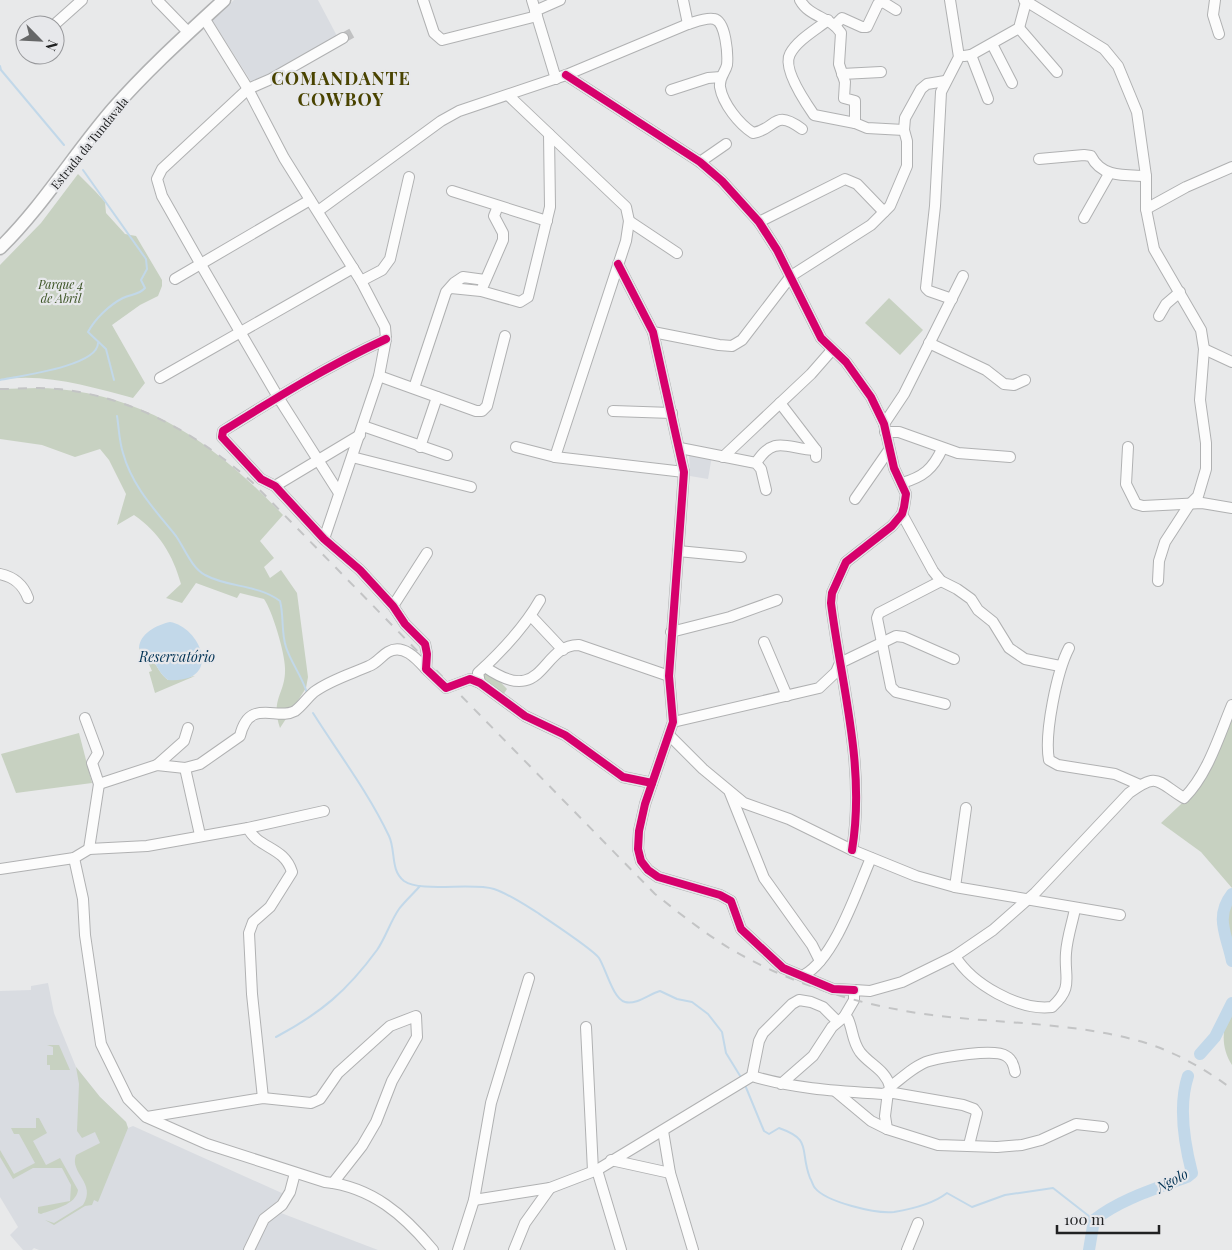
<svg xmlns="http://www.w3.org/2000/svg" width="1232" height="1250" font-family="'Playfair Display',serif">
<style>
.built{fill:#d9dce1}
.green{fill:#c7d1c1}
.water{fill:#c2d8e9}
.lines{fill:none;stroke-linecap:round;stroke-linejoin:round}
.stream{stroke:#c2d8e9;stroke-width:2}
.river{stroke:#c2d8e9;stroke-width:12}
.minor-tunnel{stroke:#c0c1c2;stroke-width:10;stroke-dasharray:10 5;stroke-linecap:butt}
.minor-casing{stroke:#b0b1b2;stroke-width:12}
.major-casing{stroke:#b0b1b2;stroke-width:15}
.minor{stroke:#fcfcfc;stroke-width:10}
.major{stroke:#fcfcfc;stroke-width:12}
.rail{stroke:#c3c4c5;stroke-width:2;stroke-dasharray:9 9;stroke-linecap:butt}
.cycleway-casing{stroke:#e7e8eb;stroke-width:11}
.cycleway{stroke:#d6006c;stroke-width:8}
.labels{text-anchor:middle;dominant-baseline:central;stroke-width:4.5;stroke-linejoin:round;paint-order:stroke}
.street-label{font-size:12px;fill:#202122;stroke:#e7e8eb}
.park-label{font-size:12px;font-style:italic;fill:#3a5223;stroke:#e7e8eb}
.water-label{font-size:14px;font-style:italic;fill:#003254;stroke:#e7e8eb}
.district-label{font-size:18px;font-weight:bold;letter-spacing:1px;fill:#494300;stroke:#e7e8eb}
</style>
<rect width="100%" height="100%" fill="#e8e9ea"/>
<g class="built">
<polygon points="234,0 318,0 337,36 252,83 212,20"/>
<polygon points="689,453 712,456 708,479 690,476"/>
<polygon points="48,983 54,1013 76,1067 100,1097 126,1122 128,1128 133,1126 284,1194 259,1219 245,1250 39,1250 34,1248 32,1250 23,1250 10,1235 18,1227 0,1197 0,991 31,990 31,986"/>
<polygon points="281,1213 378,1250 254,1250 265,1223"/>
</g>
<g class="green">
<path d="M78,174l17,17 10,11 1,11 19,21 11,2 26,44v6l-4,10 -18,9 -28,20 33,58 -12,15c-42,-11 -90,-26 -133,-18v-115l41,-42z"/>
<polygon points="889,298 923,330 900,355 865,323"/>
<path d="M0,389c19,0 39,-2 58,0 95,9 161,59 225,126l-23,26 14,17 -10,9 6,11 11,-8 16,23 11,84 -2,11 -26,40c-10,-30 6,-34 5,-60 0,-15 -13,-58 -21,-69l-24,-6 -3,5 -41,-15 -14,20 -16,-5 15,-14c-8,-29 -22,-52 -47,-69l-17,10 9,-31 -17,-34 -9,-11 -25,8 -33,-12 -42,-6z"/>
<path d="M139,648c16,7 16,22 29,32l27,-4 -40,17 -6,-21 3,-1 -4,-9 -3,1z"/>
<polygon points="489,670 507,689 503,695 478,680"/>
<polygon points="1232,711 1232,888 1201,852 1161,823 1196,790"/>
<polygon points="79,733 92,783 16,793 1,754"/>
<path d="M1232,894v67c-5,-25 -18,-44 0,-67z"/>
<path d="M1232,1003v62c-13,-20 -9,-41 0,-62z"/>
<polygon points="47,1045 59,1045 70,1070 50,1070 50,1065 47,1065 47,1055 53,1055 53,1047"/>
<path d="M76,1067l24,30 26,25 2,6 -30,74 -4,-2 -2,5 -7,1 -31,19 -9,-5 9,3 29,-18c14,-22 -14,-32 -7,-50l24,-12 -5,-11 -13,6 -5,-7 2,-47z"/>
<path d="M36,1118h3l8,15 -14,8 13,24 14,-7 18,32c-2,15 -24,19 -37,24l-3,-1v-6l32,-6 1,-16 -9,-17h-29l-20,11 -13,-22v-7l14,24 21,-11 -16,-29h-5l-3,-6h25z"/>
</g>
<path class="water" d="M170,622c31,5 54,62 -2,58 -13,-10 -13,-25 -29,-32 1,-15 18,-23 31,-26z"/>
<g class="lines">
<g class="stream">
<polyline points="0,66 1,70 64,145"/>
<path d="M83,170l63,89 1,10 -6,11 4,8c-6,7 -14,6 -22,10 -14,7 -28,21 -35,34l18,17 8,31"/>
<path d="M0,380c20,-4 98,-14 98,-37"/>
<path d="M117,416c2,12 2,25 6,37 9,33 32,57 53,83 9,13 15,31 29,39 24,13 52,9 75,26 4,15 1,31 6,46 5,16 16,29 21,46"/>
<path d="M313,713c26,41 55,79 76,123 7,15 1,34 15,45 17,12 68,1 90,8 15,5 31,16 44,24 10,7 56,37 61,45 7,11 14,41 26,44 12,3 24,-8 35,-11l17,8 15,3 16,12 14,18 4,21 16,26"/>
<path d="M276,1037c45,-24 71,-46 101,-87 9,-13 13,-28 22,-41 6,-8 14,-15 21,-23"/>
<path d="M745,1085l19,46 5,3 10,-6c34,12 20,21 31,50 2,3 3,8 5,10 11,14 61,26 79,24 18,-3 39,-8 53,-19l25,14 33,-12 48,-7 41,32"/>
</g>
<g class="river">
<path d="M1232,894c-18,23 -5,42 0,67"/>
<polyline points="1200,1054 1215,1037 1232,1003"/>
<path d="M1089,1250l5,-30c27,-21 61,-31 93,-43l5,-4c-8,-31 -14,-67 -4,-97"/>
</g>
<polyline class="minor-tunnel" points="343,38 354,32"/>
<defs>
<g id="minor">
<polyline points="157,0 188,32"/>
<polyline points="423,0 434,33 442,40 537,16"/>
<polyline points="532,0 556,79"/>
<polyline points="683,0 688,24"/>
<path d="M800,0c10,18 30,16 41,33l-2,31 6,18 -1,16 11,3v22l12,5 37,2"/>
<polyline points="950,0 959,57 941,92 935,206 926,288 929,291 952,299"/>
<polyline points="1024,0 1104,49 1118,66 1137,112 1146,176 1146,209 1154,249 1201,330 1204,349 1200,400 1206,443 1206,469 1198,496 1189,505 1165,542 1159,561 1158,581"/>
<polyline points="1215,0 1213,15 1219,34"/>
<polyline points="535,11 560,0"/>
<polyline points="204,18 248,89 284,158 361,281 385,327 386,339 379,376 324,539"/>
<path d="M828,20c-11,9 -31,20 -38,34 -8,14 15,48 24,61l41,8"/>
<polyline points="54,25 82,0"/>
<polyline points="835,25 842,18 862,27 867,27 878,4 883,2 896,10"/>
<polyline points="1019,28 1057,72"/>
<polyline points="992,44 1012,83"/>
<polyline points="971,55 1019,28 1026,2"/>
<polyline points="964,56 971,55 988,99"/>
<polyline points="842,74 881,72"/>
<path d="M566,75l134,87 22,19 37,41 18,28 44,88 25,24 25,35 13,27 10,44 12,26 -2,13 -2,7 -10,12 -46,36 -14,31 -1,10c10,81 35,164 21,247"/>
<polyline points="671,90 708,78 721,77"/>
<polyline points="508,95 626,207 629,221 626,241 555,457"/>
<path d="M1039,159l45,-4 7,1c11,22 34,19 55,20"/>
<polyline points="700,162 726,144"/>
<polyline points="452,191 547,221"/>
<polyline points="1146,209 1186,187 1232,167"/>
<path d="M318,211l123,-90 18,-10 107,-36 122,-51c7,-2 19,-7 26,-5 12,2 14,36 13,46 -2,8 -8,12 -7,22 3,17 19,37 33,46 24,-4 20,-25 49,-4"/>
<polyline points="1084,218 1109,174"/>
<polyline points="629,221 677,253"/>
<polyline points="759,222 845,179 857,184 884,212"/>
<polyline points="618,264 653,332 684,472 669,676 673,722 645,804 639,831 638,849 641,861 648,870 658,877 720,895 731,901 741,929 783,968 833,989 854,990"/>
<polyline points="175,279 310,200"/>
<polyline points="361,281 382,270 390,259 409,177"/>
<polyline points="483,286 503,240 503,233 494,216 498,206"/>
<polyline points="451,288 481,291 520,302 528,297 550,207 549,134"/>
<polyline points="1159,316 1166,304 1180,292"/>
<polyline points="653,332 719,345 732,346 742,340 791,276 871,225 890,206 907,166 907,141 904,130 905,118 921,89 927,84 945,81"/>
<path d="M386,339c-57,26 -110,59 -163,92l-1,6 39,42 14,7 49,53 36,31 33,36 12,18 20,20 2,10 -1,15 20,19 24,-9 10,4 45,33 40,19 58,42 29,6"/>
<polyline points="929,343 986,370 1004,384 1014,385 1025,380"/>
<polyline points="1204,349 1232,362"/>
<polyline points="379,376 476,411 482,411 487,406 505,336"/>
<polyline points="160,378 353,268"/>
<polyline points="414,388 446,292 454,283 463,277 485,280"/>
<polyline points="780,403 816,450 816,457"/>
<polyline points="613,411 672,413"/>
<polyline points="884,424 904,394 963,276"/>
<polyline points="363,426 447,455"/>
<polyline points="885,432 899,432 958,453 1010,457"/>
<polyline points="420,447 437,397"/>
<polyline points="516,447 555,457 684,472"/>
<polyline points="1128,447 1126,484 1136,504 1143,506 1202,503 1232,508"/>
<polyline points="680,448 756,463 761,469 766,490"/>
<polyline points="352,457 471,487"/>
<polyline points="723,457 811,374 832,350"/>
<path d="M756,463c19,-30 32,-13 60,-13"/>
<path d="M902,483c21,-6 31,-14 40,-34"/>
<polyline points="275,486 360,435"/>
<polyline points="339,493 278,397 200,263 162,196 157,179 162,169 248,89 271,79 343,38"/>
<polyline points="855,499 889,450"/>
<polyline points="902,514 933,571 941,581 957,589 971,599 978,610 993,622 1009,648 1025,659 1060,666"/>
<polyline points="678,551 741,557"/>
<path d="M0,574c14,3 23,10 28,24"/>
<polyline points="941,581 879,613 877,618 891,687 896,692 945,704"/>
<polyline points="393,606 427,553"/>
<polyline points="531,616 563,650"/>
<polyline points="671,632 730,617 777,600"/>
<polyline points="764,642 787,696"/>
<path d="M1069,648c-12,23 -25,86 -20,112l9,5 57,9 25,11"/>
<path d="M485,667c60,42 55,-23 94,-22l90,31"/>
<path d="M480,683l-2,-10c23,-21 46,-45 62,-73"/>
<polyline points="85,718 98,753 92,763 99,784 89,849"/>
<polyline points="673,722 819,688 836,672 840,663 896,636 904,637 954,659"/>
<polyline points="669,735 703,769 744,803 789,819 852,850 916,876 955,887 1120,915"/>
<polyline points="157,765 184,741 188,728"/>
<polyline points="185,768 200,835"/>
<path d="M99,784l58,-19 28,3 15,-4 40,-28c9,-39 37,-15 55,-25 7,-5 12,-13 19,-19 16,-12 37,-18 55,-26 8,-3 12,-10 19,-14 15,-9 29,7 38,17"/>
<polyline points="730,793 764,878 812,945 820,961"/>
<path d="M248,828c10,21 36,18 44,44l-22,35 -17,15 -4,11 3,61 11,104"/>
<path d="M74,858l9,41 2,36 16,109 27,55 18,18 61,27 118,38c47,5 79,33 108,68"/>
<polyline points="0,869 74,858 89,849 147,846 248,828 324,811"/>
<polyline points="955,887 966,808"/>
<path d="M955,956c17,28 64,55 97,51 22,-20 12,-29 14,-54 1,-15 6,-29 9,-44"/>
<path d="M804,975c31,-17 53,-85 67,-117"/>
<path d="M844,1017l10,-17v-10l16,1 32,-9 53,-26 38,-26 42,-37 94,-100c30,-22 28,-11 55,5 24,-24 35,-62 48,-93"/>
<polyline points="586,1027 593,1171"/>
<polyline points="752,1076 759,1041 763,1033 792,1004 799,1000 811,1002 823,1007 837,1021"/>
<path d="M890,1087c11,-8 25,-22 39,-26 14,-4 66,-13 77,-5 6,3 8,10 9,16"/>
<polyline points="835,1091 871,1121 887,1129 938,1145 997,1147 1022,1145 1041,1140 1076,1124 1103,1127"/>
<polyline points="147,1117 263,1098 311,1103 320,1099 338,1073 390,1026 416,1016 417,1037 392,1081 376,1122 362,1146 333,1183"/>
<polyline points="887,1129 885,1116 888,1092 963,1105 974,1109 977,1113 969,1145"/>
<polyline points="663,1131 670,1173 693,1250"/>
<polyline points="611,1160 670,1173"/>
<polyline points="597,1170 621,1250"/>
<path d="M474,1200l76,-12 47,-18 155,-94c43,13 86,15 131,18l5,-2 2,-5c-4,-17 -20,-22 -30,-35 -8,-11 -7,-22 -12,-33l-4,-2 -12,10 -19,29 -32,28"/>
<polyline points="249,1250 264,1219 282,1205 290,1192 295,1173"/>
<polyline points="458,1250 474,1200 491,1103 529,978"/>
<polyline points="514,1250 525,1223 550,1188"/>
<polyline points="907,1250 918,1223"/>
</g>
<path id="major" d="M0,248c43,-42 74,-94 113,-139 34,-39 73,-74 111,-109"/>
</defs>
<use href="#minor" class="minor-casing"/>
<use href="#major" class="major-casing"/>
<use href="#minor" class="minor"/>
<use href="#major" class="major"/>
<path class="rail" d="M0,389c19,0 39,-2 58,0 75,8 138,44 194,93l403,412c24,19 48,38 74,54 61,36 132,58 203,67 70,9 145,7 214,28 31,10 59,26 86,46"/>
<defs>
<g id="cycleway">
<path d="M566,75l134,87 22,19 37,41 18,28 44,88 25,24 25,35 13,27 10,44 12,26 -2,13 -2,7 -10,12 -46,36 -14,31 -1,10c10,81 35,164 21,247"/>
<polyline points="618,264 653,332 684,472 669,676 673,722 645,804 639,831 638,849 641,861 648,870 658,877 720,895 731,901 741,929 783,968 833,989 854,990"/>
<path d="M386,339c-57,26 -110,59 -163,92l-1,6 39,42 14,7 49,53 36,31 33,36 12,18 20,20 2,10 -1,15 20,19 24,-9 10,4 45,33 40,19 58,42 29,6"/>
</g>
</defs>
<use href="#cycleway" class="cycleway-casing"/>
<use href="#cycleway" class="cycleway"/>
</g>
<g class="labels">
<g class="street-label">
<text transform="translate(89 143) rotate(-51)">Estrada da Tundavala</text>
</g>
<g class="park-label">
<text x="61" y="284">Parque 4<tspan x="61" dy="14">de Abril</tspan></text>
</g>
<g class="water-label">
<text x="177" y="656">Reservatório</text>
<text transform="translate(1172 1180) rotate(-28)">Ngolo</text>
</g>
<g class="district-label">
<text x="341" y="78">COMANDANTE<tspan x="341" dy="21">COWBOY</tspan></text>
</g>
</g>
<g transform="translate(40 40) rotate(114)"><circle r="24" fill="#e7e8eb" stroke="#97989b"/>
<path d="M0-4L9 19L0 12L-9 19Z" fill="#666768"/>
<text y="-8" font-size="14" font-weight="bold" text-anchor="middle" fill="#202122">N</text>
</g>
<path d="M1057 1225v8h102v-8" fill="none" stroke="#202122" stroke-width="2.5"/>
<text x="1064" y="1225" font-size="15" fill="#202122" stroke="#e7e8eb" stroke-width="4" paint-order="stroke">100 m</text>
</svg>
